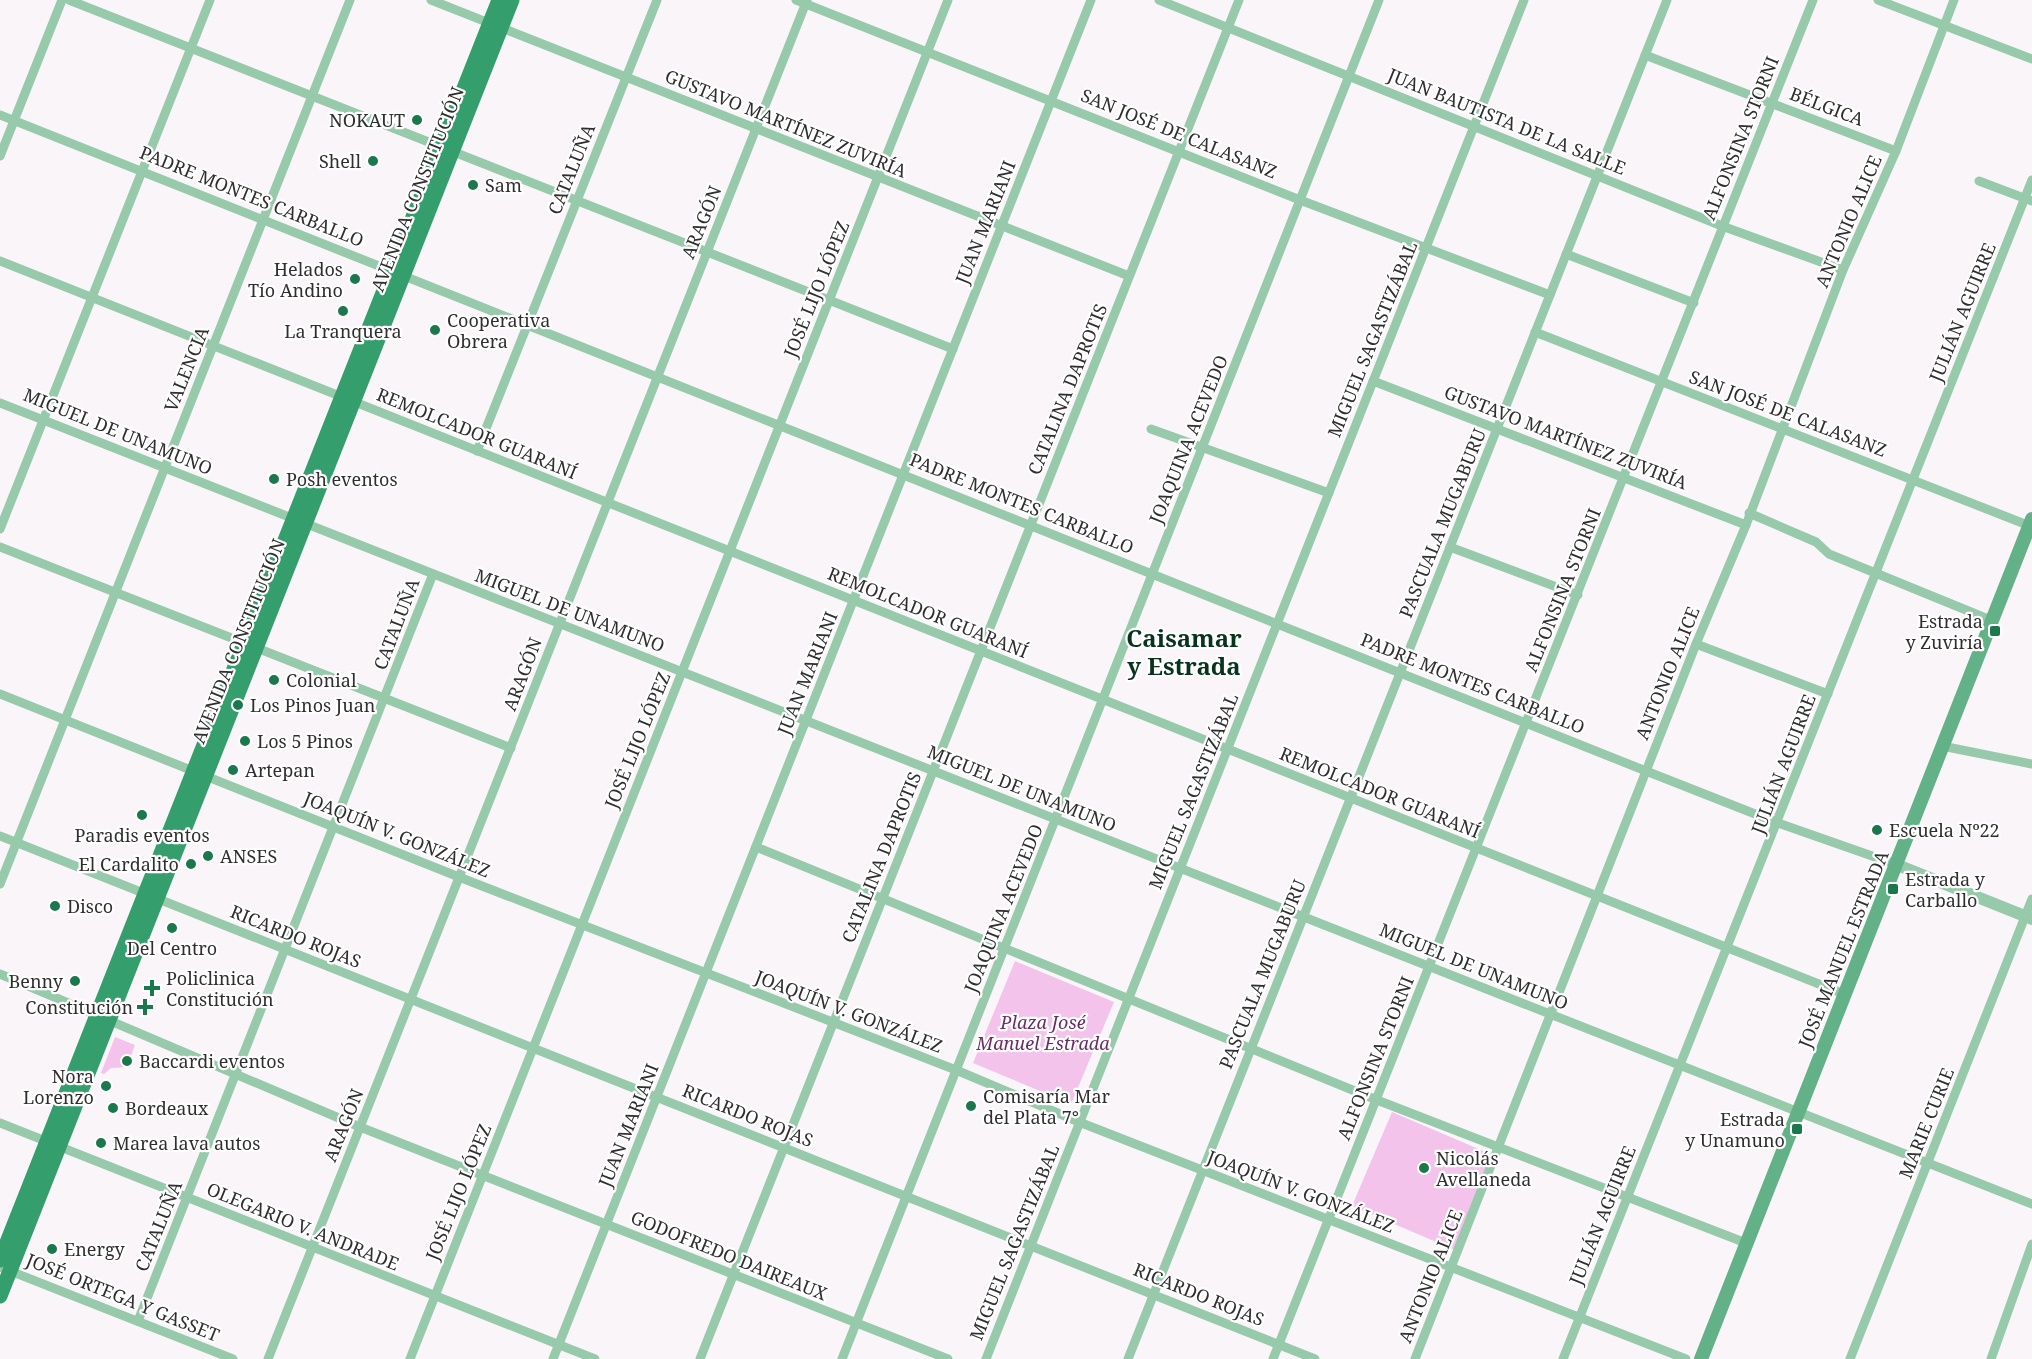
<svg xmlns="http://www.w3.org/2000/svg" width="2032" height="1359" font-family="'Noto Serif',serif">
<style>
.green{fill:#f3c3ec}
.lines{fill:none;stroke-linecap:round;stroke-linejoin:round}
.minor{stroke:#97c9ab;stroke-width:9}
.tertiary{stroke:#97c9ab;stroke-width:12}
.secondary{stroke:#63b186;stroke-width:14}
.primary{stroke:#349f6c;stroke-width:15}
.poi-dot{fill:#1b784d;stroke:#fff;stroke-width:2}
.labels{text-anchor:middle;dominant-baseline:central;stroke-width:4.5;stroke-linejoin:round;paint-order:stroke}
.street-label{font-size:18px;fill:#302e2f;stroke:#fff}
.poi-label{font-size:18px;fill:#302e2f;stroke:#fff;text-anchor:start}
.park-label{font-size:18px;font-style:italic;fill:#6b2c66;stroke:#fff}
.district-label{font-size:24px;font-weight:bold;fill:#08341f;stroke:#fff}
</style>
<rect width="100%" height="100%" fill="#faf5f9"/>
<g class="green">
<polygon points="1015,961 1114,1002 1071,1104 973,1063"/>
<polygon points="115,1037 135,1045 127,1067 111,1068 104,1074 101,1073"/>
<polygon points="1392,1112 1495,1156 1455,1250 1352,1206"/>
</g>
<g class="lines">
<g class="minor">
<polyline points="69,0 953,349"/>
<polyline points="431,0 1129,276"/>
<polyline points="796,0 1300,200 1550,295"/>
<polyline points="1159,0 1722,226 1843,270"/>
<polyline points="1878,0 2032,59"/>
<polyline points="1645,55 1896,151"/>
<polyline points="0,115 1646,771 1778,823 1895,864"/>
<polyline points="0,156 62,0"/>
<polyline points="1979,181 2032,201"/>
<polyline points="1566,254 1694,303"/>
<polyline points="0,261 1844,994"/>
<polyline points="1535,332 2030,526"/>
<polyline points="1373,381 1746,525"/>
<polyline points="0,403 2032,1204"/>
<polyline points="1151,429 1329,493"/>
<polyline points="477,451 657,0"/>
<polyline points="1749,513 1816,542 1829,554 1993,621"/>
<polyline points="0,529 210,0"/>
<polyline points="0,547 511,748"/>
<polyline points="1450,547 1578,595"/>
<polyline points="1696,644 1828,694"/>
<polyline points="0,694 459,877 956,1070 1079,1122 1686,1359"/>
<polyline points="1942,746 2032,764"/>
<polyline points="0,836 1315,1359"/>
<polyline points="756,847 1377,1100 1746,1243"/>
<polyline points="0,884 350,0"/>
<polyline points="0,974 360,1127 948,1359"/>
<polyline points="0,1123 595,1359"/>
<polyline points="0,1267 233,1359"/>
<polyline points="138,1321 433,574"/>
<polyline points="268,1359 807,0"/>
<polyline points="410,1359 948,0"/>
<polyline points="553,1359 1091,0"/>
<polyline points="700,1359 1239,0"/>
<polyline points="842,1359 1379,0"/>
<polyline points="986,1359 1524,0"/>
<polyline points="1128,1359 1667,0"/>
<polyline points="1273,1359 1813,0"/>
<polyline points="1415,1359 1696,644 1746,525 1843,270 1896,151 1954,0"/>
<polyline points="1563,1359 2032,180"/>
<polyline points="1850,1359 2032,899"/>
<polyline points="1991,1359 2032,1244"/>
</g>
<polyline class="tertiary" points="1895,864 2032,919"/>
<polyline class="secondary" points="1701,1359 2032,519"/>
<g class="primary">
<polyline points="0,1260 499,0"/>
<polyline points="0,1296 512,0"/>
</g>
</g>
<g class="poi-dot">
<circle cx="417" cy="120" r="6"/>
<circle cx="373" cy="161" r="6"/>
<circle cx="473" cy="185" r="6"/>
<circle cx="355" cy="279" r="6"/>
<circle cx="343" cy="311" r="6"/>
<circle cx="435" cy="330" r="6"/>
<circle cx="274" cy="479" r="6"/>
<rect x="1989" y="625" width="12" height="12" rx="3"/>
<circle cx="274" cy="680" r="6"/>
<circle cx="238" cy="705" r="6"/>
<circle cx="245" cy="741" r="6"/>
<circle cx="233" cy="770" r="6"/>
<circle cx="142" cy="815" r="6"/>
<circle cx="1877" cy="830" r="6"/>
<circle cx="208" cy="856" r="6"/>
<circle cx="191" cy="864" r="6"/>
<rect x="1887" y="883" width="12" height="12" rx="3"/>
<circle cx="55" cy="906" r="6"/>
<circle cx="172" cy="928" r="6"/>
<circle cx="75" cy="981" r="6"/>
<path d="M149 979h6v6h6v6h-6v6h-6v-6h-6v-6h6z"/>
<path d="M142 998h6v6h6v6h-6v6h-6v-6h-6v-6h6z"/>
<circle cx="127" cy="1061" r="6"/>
<circle cx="106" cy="1086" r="6"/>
<circle cx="971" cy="1106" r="6"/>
<circle cx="113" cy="1108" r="6"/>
<rect x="1791" y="1123" width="12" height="12" rx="3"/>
<circle cx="101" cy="1143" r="6"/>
<circle cx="1424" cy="1168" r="6"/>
<circle cx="52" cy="1249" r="6"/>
</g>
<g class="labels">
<g class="street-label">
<text transform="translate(1827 106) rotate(21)">BÉLGICA</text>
<text transform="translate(1507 121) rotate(22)">JUAN BAUTISTA DE LA SALLE</text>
<text transform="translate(786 123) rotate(22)">GUSTAVO MARTÍNEZ ZUVIRÍA</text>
<text transform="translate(1179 133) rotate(22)">SAN JOSÉ DE CALASANZ</text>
<text transform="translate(1740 138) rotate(-68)">ALFONSINA STORNI</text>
<text transform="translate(571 169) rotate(-68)">CATALUÑA</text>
<text transform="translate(417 189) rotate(-68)">AVENIDA CONSTITUCIÓN</text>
<text transform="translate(252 196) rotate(22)">PADRE MONTES CARBALLO</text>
<text transform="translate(1848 221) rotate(-67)">ANTONIO ALICE</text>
<text transform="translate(701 222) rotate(-68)">ARAGÓN</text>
<text transform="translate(985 222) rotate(-68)">JUAN MARIANI</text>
<text transform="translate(816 289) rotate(-68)">JOSÉ LIJO LÓPEZ</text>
<text transform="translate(1962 312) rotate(-68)">JULIÁN AGUIRRE</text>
<text transform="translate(1372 339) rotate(-68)">MIGUEL SAGASTIZÁBAL</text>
<text transform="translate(186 369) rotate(-68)">VALENCIA</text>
<text transform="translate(1067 389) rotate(-68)">CATALINA DAPROTIS</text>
<text transform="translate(1788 413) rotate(21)">SAN JOSÉ DE CALASANZ</text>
<text transform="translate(118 431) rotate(22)">MIGUEL DE UNAMUNO</text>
<text transform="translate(477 433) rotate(22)">REMOLCADOR GUARANÍ</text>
<text transform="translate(1566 437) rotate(21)">GUSTAVO MARTÍNEZ ZUVIRÍA</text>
<text transform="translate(1188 439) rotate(-68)">JOAQUINA ACEVEDO</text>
<text transform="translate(1022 503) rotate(22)">PADRE MONTES CARBALLO</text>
<text transform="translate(1442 523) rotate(-68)">PASCUALA MUGABURU</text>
<text transform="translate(1562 590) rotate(-68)">ALFONSINA STORNI</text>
<text transform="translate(570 610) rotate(21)">MIGUEL DE UNAMUNO</text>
<text transform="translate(928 612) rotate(22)">REMOLCADOR GUARANÍ</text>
<text transform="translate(396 624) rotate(-69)">CATALUÑA</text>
<text transform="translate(238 641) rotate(-68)">AVENIDA CONSTITUCIÓN</text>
<text transform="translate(807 673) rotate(-68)">JUAN MARIANI</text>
<text transform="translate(1667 673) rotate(-68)">ANTONIO ALICE</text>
<text transform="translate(522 674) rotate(-69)">ARAGÓN</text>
<text transform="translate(1473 683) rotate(22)">PADRE MONTES CARBALLO</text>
<text transform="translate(637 740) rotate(-68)">JOSÉ LIJO LÓPEZ</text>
<text transform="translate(1783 764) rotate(-69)">JULIÁN AGUIRRE</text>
<text transform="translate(1022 788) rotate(22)">MIGUEL DE UNAMUNO</text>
<text transform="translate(1193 791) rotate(-68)">MIGUEL SAGASTIZÁBAL</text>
<text transform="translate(1380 792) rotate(22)">REMOLCADOR GUARANÍ</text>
<text transform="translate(397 834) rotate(22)">JOAQUÍN V. GONZÁLEZ</text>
<text transform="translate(881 857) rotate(-68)">CATALINA DAPROTIS</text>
<text transform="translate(1003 908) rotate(-68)">JOAQUINA ACEVEDO</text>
<text transform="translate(296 936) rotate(22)">RICARDO ROJAS</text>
<text transform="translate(1843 949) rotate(-68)">JOSÉ MANUEL ESTRADA</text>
<text transform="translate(1474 966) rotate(22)">MIGUEL DE UNAMUNO</text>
<text transform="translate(1262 974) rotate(-68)">PASCUALA MUGABURU</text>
<text transform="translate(849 1011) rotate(21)">JOAQUÍN V. GONZÁLEZ</text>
<text transform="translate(1375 1058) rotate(-68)">ALFONSINA STORNI</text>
<text transform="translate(748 1115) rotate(22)">RICARDO ROJAS</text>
<text transform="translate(1926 1123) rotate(-68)">MARIE CURIE</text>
<text transform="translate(343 1125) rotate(-68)">ARAGÓN</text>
<text transform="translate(628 1125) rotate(-68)">JUAN MARIANI</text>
<text transform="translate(1301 1191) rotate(21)">JOAQUÍN V. GONZÁLEZ</text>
<text transform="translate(458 1192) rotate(-68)">JOSÉ LIJO LÓPEZ</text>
<text transform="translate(1602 1215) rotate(-68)">JULIÁN AGUIRRE</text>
<text transform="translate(158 1226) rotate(-68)">CATALUÑA</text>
<text transform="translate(303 1226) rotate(22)">OLEGARIO V. ANDRADE</text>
<text transform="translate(1014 1242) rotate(-68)">MIGUEL SAGASTIZÁBAL</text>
<text transform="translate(729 1255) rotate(22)">GODOFREDO DAIREAUX</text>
<text transform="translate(1430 1276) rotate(-68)">ANTONIO ALICE</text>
<text transform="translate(1199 1294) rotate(22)">RICARDO ROJAS</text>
<text transform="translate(123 1297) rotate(22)">JOSÉ ORTEGA Y GASSET</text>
</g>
<g class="poi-label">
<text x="405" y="120" text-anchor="end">NOKAUT</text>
<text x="361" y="161" text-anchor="end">Shell</text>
<text x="485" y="185">Sam</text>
<text x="343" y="269" text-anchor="end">Helados<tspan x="343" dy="21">Tío Andino</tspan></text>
<text x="447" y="320">Cooperativa<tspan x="447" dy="21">Obrera</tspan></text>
<text x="343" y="331" text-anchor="middle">La Tranquera</text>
<text x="286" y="479">Posh eventos</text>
<text x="1983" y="621" text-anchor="end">Estrada<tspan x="1983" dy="21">y Zuviría</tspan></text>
<text x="286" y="680">Colonial</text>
<text x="250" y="705">Los Pinos Juan</text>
<text x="257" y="741">Los 5 Pinos</text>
<text x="245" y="770">Artepan</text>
<text x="1889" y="830">Escuela Nº22</text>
<text x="142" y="835" text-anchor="middle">Paradis eventos</text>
<text x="220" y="856">ANSES</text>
<text x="179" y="864" text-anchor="end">El Cardalito</text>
<text x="1905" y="879">Estrada y<tspan x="1905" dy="21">Carballo</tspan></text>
<text x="67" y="906">Disco</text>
<text x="172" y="948" text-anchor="middle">Del Centro</text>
<text x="166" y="978">Policlinica<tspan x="166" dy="21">Constitución</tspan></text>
<text x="63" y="981" text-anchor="end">Benny</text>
<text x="133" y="1007" text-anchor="end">Constitución</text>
<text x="139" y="1061">Baccardi eventos</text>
<text x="94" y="1076" text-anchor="end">Nora<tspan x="94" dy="21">Lorenzo</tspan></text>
<text x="983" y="1096">Comisaría Mar<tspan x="983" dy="21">del Plata 7°</tspan></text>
<text x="125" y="1108">Bordeaux</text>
<text x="1785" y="1119" text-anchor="end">Estrada<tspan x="1785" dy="21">y Unamuno</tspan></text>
<text x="113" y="1143">Marea lava autos</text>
<text x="1436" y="1158">Nicolás<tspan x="1436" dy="21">Avellaneda</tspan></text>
<text x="64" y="1249">Energy</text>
</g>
<g class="park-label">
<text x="1043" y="1022">Plaza José<tspan x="1043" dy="21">Manuel Estrada</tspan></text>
</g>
<g class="district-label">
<text x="1184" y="637">Caisamar<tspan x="1184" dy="28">y Estrada</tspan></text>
</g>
</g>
</svg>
